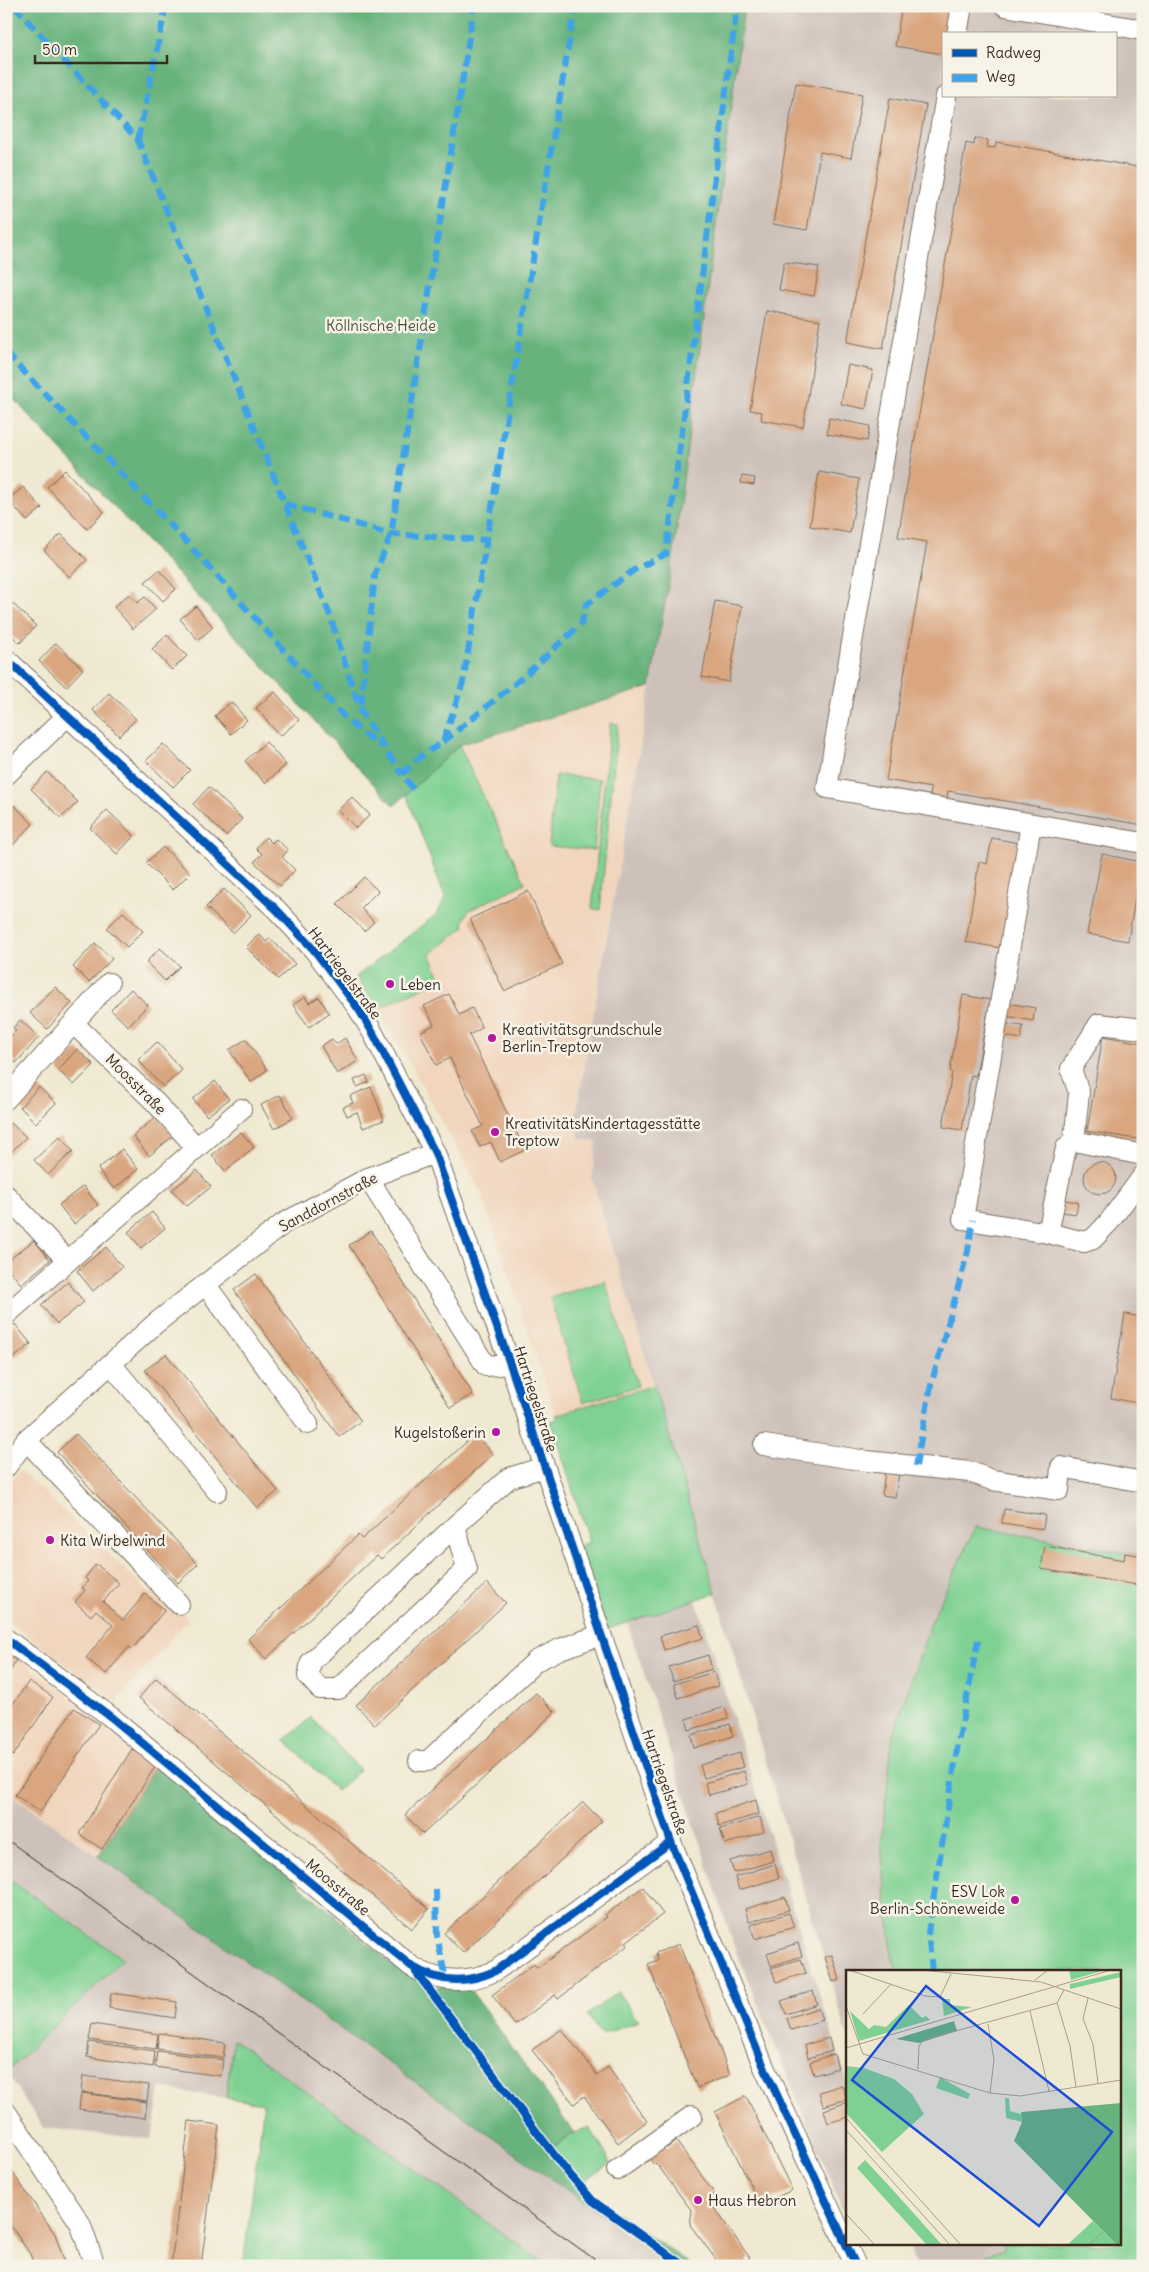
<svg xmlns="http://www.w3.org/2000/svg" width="1149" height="2272" font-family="Delius,sans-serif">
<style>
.built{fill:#f1d5bd}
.industrial{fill:#cec1ba;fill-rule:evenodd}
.green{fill:#7fd193;stroke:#5d7e58}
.forest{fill:#67b37d;stroke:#516e4e}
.building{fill:#d9a680}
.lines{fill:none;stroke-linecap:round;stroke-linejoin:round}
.minor-casing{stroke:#7a6d5d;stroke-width:22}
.minor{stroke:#fff;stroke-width:20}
.tram{stroke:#3b2a1e;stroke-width:1}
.quiet{stroke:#3fa3ea;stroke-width:6;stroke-dasharray:12 6;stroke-linecap:butt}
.cycleway-casing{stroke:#f7f3e8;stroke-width:11}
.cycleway{stroke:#0057b8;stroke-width:8}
.poi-dot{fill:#b5179e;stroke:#f7f3e8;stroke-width:2}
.labels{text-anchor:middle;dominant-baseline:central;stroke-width:5;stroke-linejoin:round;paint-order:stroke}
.park-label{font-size:15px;fill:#4c543b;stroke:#f7f3e8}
.street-label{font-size:15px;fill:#3b2a1e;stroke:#f7f3e8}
.poi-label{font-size:15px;fill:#3b2a1e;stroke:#f7f3e8;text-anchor:start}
.inset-road{fill:none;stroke:#a89d8a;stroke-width:1}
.view{fill:#1d4ed8;fill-opacity:0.15;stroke:#1d4ed8;stroke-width:2.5}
.inset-edge{fill:none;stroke:#3b2a1e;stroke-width:2.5}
</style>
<rect width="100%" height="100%" fill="#f7f3e8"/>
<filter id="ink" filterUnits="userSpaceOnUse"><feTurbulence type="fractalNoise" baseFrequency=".02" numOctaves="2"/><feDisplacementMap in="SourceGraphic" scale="10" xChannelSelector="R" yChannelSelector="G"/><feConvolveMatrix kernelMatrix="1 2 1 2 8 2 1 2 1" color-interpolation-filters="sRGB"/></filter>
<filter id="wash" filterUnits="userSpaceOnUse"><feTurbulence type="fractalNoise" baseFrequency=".0096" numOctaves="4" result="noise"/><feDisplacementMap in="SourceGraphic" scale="20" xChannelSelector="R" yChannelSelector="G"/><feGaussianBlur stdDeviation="1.12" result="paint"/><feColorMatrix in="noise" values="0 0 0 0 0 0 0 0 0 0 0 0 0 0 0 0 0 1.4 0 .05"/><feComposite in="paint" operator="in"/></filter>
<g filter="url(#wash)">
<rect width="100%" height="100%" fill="#f0e9d2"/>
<g class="built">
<polygon points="650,687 575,1120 597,1142 592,1178 654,1385 556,1415 481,1192 412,1067 377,1009 441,979 430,954 465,928 463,923 468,911 524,883 459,745"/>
<polygon points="20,1470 149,1592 160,1593 188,1619 116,1702 6,1620 6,1488"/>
<polygon points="6,1648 157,1764 98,1856 6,1791"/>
</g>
<g class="industrial">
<path d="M744,6h399v1550l-262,288 11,111 5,16h-49v67l-256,-860 5,-36 -17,-3 -5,-19 98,-562zM943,34h172v62h-172z"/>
<polygon points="696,1600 848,2085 848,2214 845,2215 734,1946 627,1622"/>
<polygon points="6,1791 554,2181 677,2266 548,2266 234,2039 226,2098 160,2088 152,2139 43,2128 7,2072 122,1959 6,1876"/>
<polygon points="909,2243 1002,2243 1004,2249 987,2255 992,2266 915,2266"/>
</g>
<g class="green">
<polygon points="610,723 618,724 600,910 592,909"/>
<polygon points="459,745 525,883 468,911 463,923 465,927 430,954 441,979 377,1009 356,977 438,913 445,897 406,794"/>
<polygon points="556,775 600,779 594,850 549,846"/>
<polygon points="605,1281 638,1386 583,1403 550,1298"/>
<polygon points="654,1385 716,1593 605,1630 578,1546 589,1542 551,1421 558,1419 556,1415"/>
<polygon points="976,1527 1143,1556 1143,2266 992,2266 986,2255 1004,2249 1002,2243 1120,2243 1120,1971 897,1971 892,1955 881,1844 893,1735 932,1619"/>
<polygon points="311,1717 360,1770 337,1791 284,1740"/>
<polygon points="6,1877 123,1959 7,2072"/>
<polygon points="618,1992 638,2021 602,2035 587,2015"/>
<polygon points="233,2039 548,2266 243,2266 264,2103 226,2098"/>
<polygon points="589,2127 611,2162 580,2184 552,2148 574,2133"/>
</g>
<g class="forest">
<polygon points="6,6 744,6 673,558 650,687 459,745 394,806 6,391"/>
<polygon points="157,1764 399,1970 429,1986 469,1988 574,2133 552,2148 580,2184 596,2199 693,2266 677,2266 554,2181 98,1856"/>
</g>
<g id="blocks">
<g class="building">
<polygon points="902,6 953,6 948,34 943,34 943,54 895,46"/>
<polygon points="796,83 862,94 851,158 820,152 807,230 773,224"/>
<polygon points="890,98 926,105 883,349 847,342"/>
<polygon points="975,138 988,140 987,147 995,148 996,142 1143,168 1143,825 948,791 947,800 930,797 931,788 886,780 927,542 898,537 966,143 974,145"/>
<polygon points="784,262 819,267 814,296 779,290"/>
<polygon points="767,311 820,320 803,427 761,420 762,412 750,410"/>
<polygon points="848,365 873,370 866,409 841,404"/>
<polygon points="829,418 870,426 867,441 827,434"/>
<polygon points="65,470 104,512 87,529 47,487"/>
<polygon points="819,472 859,479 850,533 810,526"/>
<polygon points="742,476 755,478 754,485 741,483"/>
<polygon points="23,487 42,508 27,521 8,500"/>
<polygon points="61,534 87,560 69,577 44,550"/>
<polygon points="159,570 176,589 163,601 145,582"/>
<polygon points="129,594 137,603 145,597 156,609 133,629 114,607"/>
<polygon points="6,597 36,626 20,643 6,631"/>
<polygon points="715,601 742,606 729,682 702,677"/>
<polygon points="196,606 213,627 198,640 180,619"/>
<polygon points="167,635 187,656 172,670 152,649"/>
<polygon points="56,643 83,669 66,687 39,661"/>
<polygon points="275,692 299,720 280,736 256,708"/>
<polygon points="109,693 136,719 119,736 93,710"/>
<polygon points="231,702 247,720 231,734 215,716"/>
<polygon points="266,742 286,765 265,783 245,761"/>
<polygon points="163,744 190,770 173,787 146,761"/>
<polygon points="47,772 78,802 61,818 31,789"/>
<polygon points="209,787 242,819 226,836 193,804"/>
<polygon points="352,797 370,815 356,828 338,810"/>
<polygon points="14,805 33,824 13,845 6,838 6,812"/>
<polygon points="107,810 134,836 117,854 90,828"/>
<polygon points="266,837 272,843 276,839 288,850 282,857 295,870 280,886 254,862 262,854 256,848"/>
<polygon points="992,838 1018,843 1013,868 1020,869 1007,949 966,942 979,862 987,864"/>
<polygon points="163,847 190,873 173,890 146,863"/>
<polygon points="1102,854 1141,862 1128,941 1087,934"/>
<polygon points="364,877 378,891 361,908 374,922 364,931 337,904"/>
<polygon points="224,889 251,915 233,933 206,907"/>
<polygon points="528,891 562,964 504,991 470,919"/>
<polygon points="123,912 143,931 127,947 107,928"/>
<polygon points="259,934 266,942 270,938 295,964 278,979 246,947"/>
<polygon points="95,943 112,959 89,982 73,967"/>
<polygon points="160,948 180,966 165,981 146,962"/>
<polygon points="55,987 72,1003 47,1029 30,1013"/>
<polygon points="131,989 148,1005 128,1026 111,1010"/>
<polygon points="449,994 459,1015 472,1008 482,1028 469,1035 525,1150 500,1162 491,1142 480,1147 472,1131 483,1126 450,1058 436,1065 420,1032 434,1025 424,1006"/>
<polygon points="963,995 990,1000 976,1076 971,1075 962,1130 943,1127 952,1072 950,1071"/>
<polygon points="305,997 309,1003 319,997 329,1013 309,1027 293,1005"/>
<polygon points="1008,1003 1035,1008 1033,1021 1006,1016"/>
<polygon points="20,1020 39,1037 16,1063 6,1055 6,1041 16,1031 13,1028"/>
<polygon points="1007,1024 1023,1026 1021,1039 1005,1036"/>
<polygon points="1103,1036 1143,1043 1143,1140 1087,1131"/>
<polygon points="345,1038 358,1061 337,1074 321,1046 332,1039 336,1044"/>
<polygon points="246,1039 267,1070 251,1082 229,1050"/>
<polygon points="157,1042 182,1070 163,1087 138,1060"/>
<polygon points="77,1049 94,1065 74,1085 58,1070"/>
<polygon points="366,1075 369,1082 357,1087 354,1080"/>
<polygon points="215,1081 229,1099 207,1116 193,1099"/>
<polygon points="39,1087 56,1103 36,1123 20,1107"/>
<polygon points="371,1087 384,1120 363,1128 357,1112 347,1116 343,1107 353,1103 350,1096"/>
<polygon points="280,1095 293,1118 274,1129 261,1105"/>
<polygon points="157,1116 173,1136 149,1156 133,1136"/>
<polygon points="11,1123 26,1137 6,1157 6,1127"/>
<polygon points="241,1132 254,1147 225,1171 212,1155"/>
<polygon points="60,1136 73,1151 48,1175 34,1160"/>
<polygon points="122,1149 138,1169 114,1189 98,1169"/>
<circle cx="1100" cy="1178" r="16"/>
<polygon points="197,1170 211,1187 187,1206 172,1190"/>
<polygon points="83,1186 98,1205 74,1224 59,1205"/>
<polygon points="1064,1200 1078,1202 1076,1214 1062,1212"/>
<polygon points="152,1212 165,1228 141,1248 128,1232"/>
<polygon points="371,1231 473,1394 450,1408 349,1245"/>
<polygon points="34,1240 50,1260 21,1284 6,1266 6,1262"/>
<polygon points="106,1247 122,1267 93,1291 77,1271"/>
<polygon points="256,1274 361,1421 339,1437 234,1290"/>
<polygon points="68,1282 84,1302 57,1324 41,1305"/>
<polygon points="1125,1314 1143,1317 1143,1404 1111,1398"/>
<polygon points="15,1324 31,1344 6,1364 6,1331"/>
<polygon points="166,1354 278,1491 257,1508 145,1370"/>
<polygon points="76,1434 198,1564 178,1583 57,1452"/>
<polygon points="475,1434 493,1454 381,1559 377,1555 266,1659 248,1639 358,1535 362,1539"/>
<polygon points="885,1472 899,1474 895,1497 882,1495"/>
<polygon points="1004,1509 1045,1515 1043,1529 1002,1523"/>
<polygon points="1045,1546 1124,1560 1125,1553 1143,1556 1143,1586 1041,1569"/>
<polygon points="96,1564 119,1583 103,1602 123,1620 145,1594 165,1610 132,1649 129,1647 106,1674 86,1658 113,1625 96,1610 91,1616 75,1602 85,1590 82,1588 88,1581 85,1578"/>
<polygon points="487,1583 506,1603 375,1725 356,1705"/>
<polygon points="699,1625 703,1638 664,1650 660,1636"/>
<polygon points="6,1654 16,1661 6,1677"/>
<polygon points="708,1655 712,1669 673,1681 669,1667"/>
<polygon points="714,1672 718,1686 678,1698 674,1684"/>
<polygon points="156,1678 429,1909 412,1929 139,1698"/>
<polygon points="29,1681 53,1697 13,1756 6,1751 6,1714"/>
<polygon points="536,1693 555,1712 423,1834 405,1815"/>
<polygon points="725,1707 728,1718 689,1730 686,1719"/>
<polygon points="74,1708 99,1724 40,1812 15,1795"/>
<polygon points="730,1724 733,1736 694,1748 691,1735"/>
<polygon points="132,1749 157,1764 102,1849 79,1834"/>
<polygon points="740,1753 744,1767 704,1778 700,1765"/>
<polygon points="744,1771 748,1784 709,1795 705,1783"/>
<polygon points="756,1800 759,1814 719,1826 716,1813"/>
<polygon points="583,1802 602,1821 463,1953 444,1933"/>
<polygon points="760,1817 764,1832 725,1844 720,1829"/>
<polygon points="770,1849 773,1861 734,1873 730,1861"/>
<polygon points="775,1864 779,1878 739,1890 735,1877"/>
<polygon points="643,1887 663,1914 626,1942 628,1945 558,1999 555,1995 515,2025 492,1995 534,1964 537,1968 607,1917 605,1915"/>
<polygon points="785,1897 789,1910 749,1922 745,1909"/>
<polygon points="789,1913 794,1927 755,1939 750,1925"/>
<polygon points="798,1943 802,1956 771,1966 767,1953"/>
<polygon points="679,1944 730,2075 697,2088 648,1964 658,1960 656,1953"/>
<polygon points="832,1955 840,1980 833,1982 825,1957"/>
<polygon points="801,1959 806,1973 776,1982 771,1968"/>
<polygon points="813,1991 817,2004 786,2014 781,2001"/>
<polygon points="111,1993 177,2002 175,2018 109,2008"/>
<polygon points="818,2008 822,2020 791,2030 787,2018"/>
<polygon points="92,2024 158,2034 156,2049 89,2040"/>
<polygon points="562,2029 597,2075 608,2067 647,2121 618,2143 584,2096 574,2104 532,2050"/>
<polygon points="159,2033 225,2043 223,2058 157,2049"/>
<polygon points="829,2038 832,2051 808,2058 805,2045"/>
<polygon points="89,2042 155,2051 153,2067 87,2057"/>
<polygon points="157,2051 223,2060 221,2076 155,2067"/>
<polygon points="834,2054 838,2068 814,2075 810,2062"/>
<polygon points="83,2076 149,2085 147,2101 81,2092"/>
<polygon points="842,2085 847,2099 823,2106 819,2092"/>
<polygon points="81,2093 147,2102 145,2118 79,2109"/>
<polygon points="746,2096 792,2190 760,2205 715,2112"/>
<polygon points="848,2102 848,2117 828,2123 824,2110"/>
<polygon points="189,2121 219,2125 201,2266 171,2266"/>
<polygon points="676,2141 714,2193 713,2206 750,2258 746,2261 750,2266 721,2266 690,2225 692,2211 656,2163 654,2165 649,2158 665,2146 667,2148"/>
<polygon points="6,2163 55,2234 66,2266 34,2266 30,2254 6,2219"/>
</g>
</g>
</g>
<g filter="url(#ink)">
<use href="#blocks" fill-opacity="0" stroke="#7a6d5d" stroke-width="1"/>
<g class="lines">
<defs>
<g id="minor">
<polyline points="1005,6 1143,30"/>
<polyline points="957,34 962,6"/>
<polyline points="946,96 827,788 1143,843"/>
<polyline points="6,659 277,910 315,951 358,1008 373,1033 435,1153 510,1364 671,1842 764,2067 856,2266"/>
<polyline points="6,775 67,716"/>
<polyline points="1031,824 963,1219 1048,1233 1084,1242 1093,1239 1109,1222 1143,1176"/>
<polyline points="74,1024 155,1102 196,1147"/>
<polyline points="6,1099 109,983"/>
<polyline points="1074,1141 1079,1093 1071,1069 1099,1024 1143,1029"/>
<polyline points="368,1178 486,1366 510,1364"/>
<polyline points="6,1195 68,1261"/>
<polyline points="1048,1233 1066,1148 1074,1141 1143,1155"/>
<polyline points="205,1284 308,1424"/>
<polyline points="6,1315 241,1109"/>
<polyline points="111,1364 217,1491"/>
<polyline points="26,1440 179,1604"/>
<polyline points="764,1445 867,1461 970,1472 992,1480 1059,1490 1061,1467 1143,1482"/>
<polyline points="6,1467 26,1440 156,1323 284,1223 368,1178 435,1153"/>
<polyline points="455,1526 467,1569 339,1689 320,1689 308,1676 311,1662 455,1526 509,1478 544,1467"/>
<path d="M6,1639l105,78 300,249c27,17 55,18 84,5l176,-129"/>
<polyline points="419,1761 428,1761 536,1661 560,1649 600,1635"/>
<polyline points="6,2112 80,2223 95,2266"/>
<polyline points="617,2170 692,2116"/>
</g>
</defs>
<use href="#minor" class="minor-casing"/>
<use href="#minor" class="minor"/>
<polyline class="tram" points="6,1839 604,2266"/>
<g class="quiet">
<polyline points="14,6 138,140 329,613 360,710 402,774"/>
<polyline points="138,140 166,6"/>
<polyline points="6,353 179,534 347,720 380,746"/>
<polyline points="285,504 391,534 485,540"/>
<polyline points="361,705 375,575 391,534 474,6"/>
<polyline points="443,742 523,677 581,624 586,605 634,570 666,554 737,6"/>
<polyline points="413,789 402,774 417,759 443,742 463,682 575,6"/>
<polyline points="916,1466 931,1385 968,1251 973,1220"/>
<polyline points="436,1890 437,1936 446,1980"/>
<polyline points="932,1971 928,1933 959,1738 978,1640"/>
</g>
<defs>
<g id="cycleway">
<polyline points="6,659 277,910 315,951 358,1008 373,1033 435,1153 510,1364 671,1842 764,2067 856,2266"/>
<path d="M6,1639l105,78 300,249c27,17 55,18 84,5l176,-129"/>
<polyline points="416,1972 564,2168 593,2201 684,2266"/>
</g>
</defs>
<use href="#cycleway" class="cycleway-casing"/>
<use href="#cycleway" class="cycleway"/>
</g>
</g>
<g class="poi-dot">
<circle cx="390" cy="984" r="5"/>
<circle cx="492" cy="1038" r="5"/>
<circle cx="495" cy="1132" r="5"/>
<circle cx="496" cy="1432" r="5"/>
<circle cx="50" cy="1540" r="5"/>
<circle cx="1015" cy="1900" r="5"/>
<circle cx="698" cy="2200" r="5"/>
</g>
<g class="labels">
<g class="park-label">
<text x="381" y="325">Köllnische Heide</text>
</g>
<g class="street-label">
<text transform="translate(345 973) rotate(53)">Hartriegelstraße</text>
<text transform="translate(136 1084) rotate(45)">Moosstraße</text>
<text transform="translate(328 1202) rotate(-28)">Sanddornstraße</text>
<text transform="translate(536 1399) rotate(72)">Hartriegelstraße</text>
<text transform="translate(665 1782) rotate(71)">Hartriegelstraße</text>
<text transform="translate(338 1887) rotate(40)">Moosstraße</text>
</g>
<g class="poi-label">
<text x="400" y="984">Leben</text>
<text x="502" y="1029">Kreativitätsgrundschule<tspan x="502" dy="17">Berlin-Treptow</tspan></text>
<text x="505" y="1123">KreativitätsKindertagesstätte<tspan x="505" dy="17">Treptow</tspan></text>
<text x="486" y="1432" text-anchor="end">Kugelstoßerin</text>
<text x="60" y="1540">Kita Wirbelwind</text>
<text x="1005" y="1891" text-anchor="end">ESV Lok<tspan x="1005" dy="17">Berlin-Schöneweide</tspan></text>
<text x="708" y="2200">Haus Hebron</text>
</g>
</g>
<g transform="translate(846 1970)">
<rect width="275" height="275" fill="#f0e9d2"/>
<path d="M223,0h36l-34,10zM275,2v5l-51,12v-5zM96,29h8v6l22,2 -28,9zM63,35l13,13 4,-2 4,4 -71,21 -9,-30 19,18 5,-4 12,2zM0,96l18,2 30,11 18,15 12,20 -42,38 -36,-39zM94,107l30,17 -2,5 -32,-11zM159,128h4l1,13 11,3 1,8 -16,-4zM19,190l27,29 50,56h-15l-42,-46 -28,-31zM247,251l24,24h-50z" fill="#7fd193"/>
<path d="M108,51l3,10 -38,12 -23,-4 -33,10zM275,133v142h-4l-103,-104 8,-19 -1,-10z" fill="#67b37d"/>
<path class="inset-road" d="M3,0l76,26 15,1 11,-23M75,0l92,9M164,9l31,3 80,27M189,10l13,-10M242,28l-5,21 10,25 5,39M211,33l13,43 6,41M0,36l17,48 127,39 30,3 101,-16M184,41l19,80M17,44l28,-30M142,54l6,36 -4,33M0,78l265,-78M72,99l1,-23 4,-6 134,-37 7,-13M0,148l115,127M0,160l104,115M0,244l29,31M243,275l14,-13"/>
<path class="view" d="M80,16l186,146 -73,94 -187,-146z"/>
<rect width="275" height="275" class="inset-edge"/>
</g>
<rect width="1149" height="2272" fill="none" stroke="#f7f3e8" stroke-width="25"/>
<rect x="942" y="32" width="175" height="65" fill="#f7f3e8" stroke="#aca397"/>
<rect x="952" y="49" width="25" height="8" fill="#0057b8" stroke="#aca397"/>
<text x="986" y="58" font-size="15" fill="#3b2a1e">Radweg</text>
<rect x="952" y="74" width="25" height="8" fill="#3fa3ea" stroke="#aca397"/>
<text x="986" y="82" font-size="15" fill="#3b2a1e">Weg</text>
<path d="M35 55v8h132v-8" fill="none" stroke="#3b2a1e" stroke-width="2.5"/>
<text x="42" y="55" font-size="15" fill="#3b2a1e" stroke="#f7f3e8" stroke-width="4" paint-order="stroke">50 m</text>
</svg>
